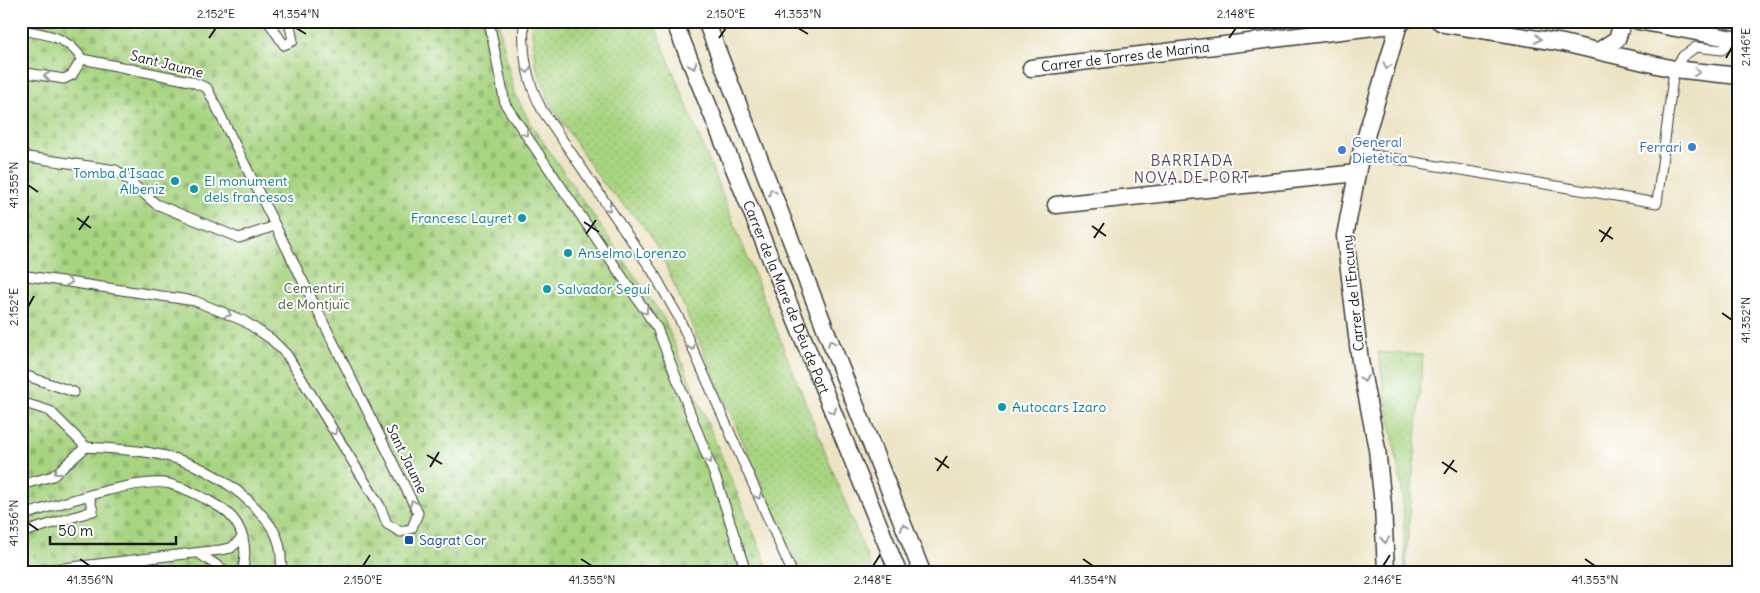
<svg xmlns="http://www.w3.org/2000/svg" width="1760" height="593" font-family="Delius,sans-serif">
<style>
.grass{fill:url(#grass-dots);stroke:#62784e}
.cemetery{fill:url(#cemetery-stones);stroke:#62784e}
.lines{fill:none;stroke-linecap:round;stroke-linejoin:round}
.service-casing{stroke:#3b3a35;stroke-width:11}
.minor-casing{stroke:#3b3a35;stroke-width:19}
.service{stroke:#fff;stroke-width:9}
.minor{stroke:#fff;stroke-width:16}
.oneway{stroke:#999}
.ticks{fill:none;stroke:#1c1c1c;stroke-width:2}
.shop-dot{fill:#3f7fe0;stroke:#fff;stroke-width:2}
.culture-dot{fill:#0f9aa8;stroke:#fff;stroke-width:2}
.transit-dot{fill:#1a4fb4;stroke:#fff;stroke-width:2}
.labels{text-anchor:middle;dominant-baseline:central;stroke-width:4;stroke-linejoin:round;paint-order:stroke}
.street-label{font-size:14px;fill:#1c1c1c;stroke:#fff}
.shop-label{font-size:14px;fill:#366cbe;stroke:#fff;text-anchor:start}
.culture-label{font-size:14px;fill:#0d838f;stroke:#fff;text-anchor:start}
.park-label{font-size:14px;fill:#4d5c3f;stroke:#fff}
.transit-label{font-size:14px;fill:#164399;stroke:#fff;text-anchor:start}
.neighbourhood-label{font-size:15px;letter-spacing:1px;fill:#59475c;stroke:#fff}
.neatline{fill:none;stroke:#1c1c1c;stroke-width:2}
.ticks-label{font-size:12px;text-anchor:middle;fill:#1c1c1c}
</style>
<defs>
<pattern id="grass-dots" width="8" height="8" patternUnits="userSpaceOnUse" patternTransform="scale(1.25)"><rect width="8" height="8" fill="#a7d481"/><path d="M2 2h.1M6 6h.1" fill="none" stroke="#8fb56f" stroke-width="1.8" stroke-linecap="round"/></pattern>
<pattern id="cemetery-stones" width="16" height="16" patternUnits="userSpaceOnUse" patternTransform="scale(1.25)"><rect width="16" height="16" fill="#a7d481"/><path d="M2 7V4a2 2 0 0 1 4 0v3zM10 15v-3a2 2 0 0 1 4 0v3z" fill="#8fb56f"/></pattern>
</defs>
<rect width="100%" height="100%" fill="#fff"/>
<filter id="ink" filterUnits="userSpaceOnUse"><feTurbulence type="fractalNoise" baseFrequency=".02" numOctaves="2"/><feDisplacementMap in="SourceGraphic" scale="10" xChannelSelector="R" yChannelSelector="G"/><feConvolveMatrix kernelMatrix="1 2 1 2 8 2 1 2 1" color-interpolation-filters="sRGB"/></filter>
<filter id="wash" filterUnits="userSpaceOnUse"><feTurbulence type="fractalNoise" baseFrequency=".0096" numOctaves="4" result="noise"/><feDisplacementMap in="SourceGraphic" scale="20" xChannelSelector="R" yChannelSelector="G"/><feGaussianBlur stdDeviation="1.12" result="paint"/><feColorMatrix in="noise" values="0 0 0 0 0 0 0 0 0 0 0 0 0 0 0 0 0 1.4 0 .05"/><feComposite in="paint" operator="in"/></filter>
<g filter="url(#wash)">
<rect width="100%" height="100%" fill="#ece3c3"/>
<g class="grass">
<polygon points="531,21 653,21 873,572 800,572 659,250 645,228 602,182 551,106 535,63"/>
<polygon points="1378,352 1423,355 1405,572 1403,496"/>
</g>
<polygon class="cemetery" points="21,21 498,21 514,92 530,123 664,319 770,572 21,572"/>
</g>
<g filter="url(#ink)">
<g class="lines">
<defs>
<g id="service">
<polyline points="268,21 284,45 293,41 289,21"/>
<polyline points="489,21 505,104 657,328 718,484 746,572"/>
<path d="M524,21c-2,33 3,60 18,89l111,162 26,46 113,254"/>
<path d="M21,30c25,4 46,6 61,29"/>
<polyline points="21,72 64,79 72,75 82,59"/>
<polyline points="1361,153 1657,203 1674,69 1683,56 1696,47 1722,50 1735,40"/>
<polyline points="21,156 116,170 156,204 239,238 275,226"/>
<polyline points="21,275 195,301 244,321 271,339 287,355 380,506 387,524 401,532 412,528 418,513 207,88 190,81 82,59"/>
<polyline points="21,374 74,392"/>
<polyline points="21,402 50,411 86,447"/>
<path d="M86,447c30,2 62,3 91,12 37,11 76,39 97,72 7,12 8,27 7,41"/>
<polyline points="21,485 53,476 86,447"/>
<path d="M21,516c32,-10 119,-40 149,-32 18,5 35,14 51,24 22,14 28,40 21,64"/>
<polyline points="21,533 93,511 89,496"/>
<polyline points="198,553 227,572"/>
<polyline points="28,572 220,550 231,548 243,537"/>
</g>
<g id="minor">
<path id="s1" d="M674,21l224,551"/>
<polyline points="706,21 832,346 922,572"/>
<polyline points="1439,21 1445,24 1563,43 1674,69 1739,76"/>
<polyline points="1638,21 1739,40"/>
<polyline points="1599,51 1617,39 1623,21"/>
<path id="s2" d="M1031,68l368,-44"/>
<polyline points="1056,205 1357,173"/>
<polyline points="1386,572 1383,505 1377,449 1360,361 1345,236 1361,153 1399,24 1404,21"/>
</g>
</defs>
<use href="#service" class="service-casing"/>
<use href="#minor" class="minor-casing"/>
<use href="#service" class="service"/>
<use href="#minor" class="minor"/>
</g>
<defs><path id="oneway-chevron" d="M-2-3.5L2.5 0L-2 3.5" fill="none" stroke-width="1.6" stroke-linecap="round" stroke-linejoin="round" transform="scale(1.25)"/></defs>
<g class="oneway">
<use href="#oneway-chevron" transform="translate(1538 39) rotate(9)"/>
<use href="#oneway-chevron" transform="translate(693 66) rotate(68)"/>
<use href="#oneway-chevron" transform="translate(1387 66) rotate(107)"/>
<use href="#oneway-chevron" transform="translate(527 70) rotate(78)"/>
<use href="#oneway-chevron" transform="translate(1697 72) rotate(7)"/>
<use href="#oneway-chevron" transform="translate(47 76) rotate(-172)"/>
<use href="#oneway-chevron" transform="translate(525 133) rotate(56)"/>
<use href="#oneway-chevron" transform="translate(772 192) rotate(-111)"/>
<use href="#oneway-chevron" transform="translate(608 208) rotate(53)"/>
<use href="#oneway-chevron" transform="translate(69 282) rotate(9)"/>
<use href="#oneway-chevron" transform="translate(645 311) rotate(56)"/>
<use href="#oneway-chevron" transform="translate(228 314) rotate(23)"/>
<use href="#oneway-chevron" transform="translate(831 343) rotate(-111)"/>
<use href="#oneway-chevron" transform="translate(692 347) rotate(67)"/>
<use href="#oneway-chevron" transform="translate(1364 379) rotate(80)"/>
<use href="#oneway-chevron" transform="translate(833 411) rotate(68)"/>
<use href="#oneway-chevron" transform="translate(334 432) rotate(58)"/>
<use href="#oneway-chevron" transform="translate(709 460) rotate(69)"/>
<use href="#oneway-chevron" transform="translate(57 472) rotate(143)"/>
<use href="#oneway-chevron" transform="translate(758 496) rotate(66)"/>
<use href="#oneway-chevron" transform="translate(413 503) rotate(-116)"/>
<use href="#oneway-chevron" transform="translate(904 527) rotate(-112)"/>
<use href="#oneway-chevron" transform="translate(1385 540) rotate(87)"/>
</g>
</g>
<path class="ticks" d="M296,28l10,6M798,28l10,6M209,38l7,-10M719,38l7,-10M1229,38l7,-10M1726,58l6,-11M28,185l10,7M77,218l14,10M584,222l15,10M1092,226l14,10M79,230l10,-14M1599,230l14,9M586,234l10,-14M1094,238l10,-15M1601,242l10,-15M28,307l6,-11M1722,313l10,7M427,455l15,9M935,458l14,10M1442,462l15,10M430,467l9,-15M937,471l10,-15M1444,474l10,-14M28,523l10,7M80,559l10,7M581,559l11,7M1083,559l10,7M1585,559l10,7M363,566l7,-11M873,566l7,-11M1383,566l7,-11"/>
<g class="shop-dot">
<circle cx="1692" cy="147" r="5"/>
<circle cx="1342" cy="150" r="5"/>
</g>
<g class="culture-dot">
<circle cx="175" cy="181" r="5"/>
<circle cx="194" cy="189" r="5"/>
<circle cx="522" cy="218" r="5"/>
<circle cx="568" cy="253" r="5"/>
<circle cx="547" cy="289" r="5"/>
<circle cx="1002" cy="407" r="5"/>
</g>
<rect class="transit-dot" x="404" y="535" width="10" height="10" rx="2.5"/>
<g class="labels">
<g class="street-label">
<text stroke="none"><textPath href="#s2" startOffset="95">Carrer de Torres de Marina</textPath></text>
<text transform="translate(167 64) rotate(14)">Sant Jaume</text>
<text transform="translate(1353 293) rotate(-96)">Carrer de l'Encuny</text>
<text stroke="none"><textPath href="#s1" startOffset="298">Carrer de la Mare de Déu de Port</textPath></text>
<text transform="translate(407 459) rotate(64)">Sant Jaume</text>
</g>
<g class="shop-label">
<text x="1352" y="142">General<tspan x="1352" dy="16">Dietètica</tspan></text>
<text x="1682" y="147" text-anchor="end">Ferrari</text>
</g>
<g class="culture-label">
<text x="165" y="173" text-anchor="end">Tomba d'Isaac<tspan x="165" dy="16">Albeniz</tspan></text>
<text x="204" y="181">El monument<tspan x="204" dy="16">dels francesos</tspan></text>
<text x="512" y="218" text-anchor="end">Francesc Layret</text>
<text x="578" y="253">Anselmo Lorenzo</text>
<text x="557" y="289">Salvador Seguí</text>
<text x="1012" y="407">Autocars Izaro</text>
</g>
<g class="park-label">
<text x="314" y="288">Cementiri<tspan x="314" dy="16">de Montjuïc</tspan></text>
</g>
<g class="transit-label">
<text x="419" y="540">Sagrat Cor</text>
</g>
<g class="neighbourhood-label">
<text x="1192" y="160">BARRIADA<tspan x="1192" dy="17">NOVA DE PORT</tspan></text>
</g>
</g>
<rect width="1760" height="593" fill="none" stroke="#fff" stroke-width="55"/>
<path d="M50 536v8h126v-8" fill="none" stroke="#1c1c1c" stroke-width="2.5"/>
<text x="58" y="536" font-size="15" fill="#1c1c1c" stroke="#ffffff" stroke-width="4" paint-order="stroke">50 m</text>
<rect x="28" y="28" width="1704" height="538" class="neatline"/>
<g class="ticks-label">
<text x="216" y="18">2.152°E</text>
<text x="296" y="18">41.354°N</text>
<text x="726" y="18">2.150°E</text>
<text x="798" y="18">41.353°N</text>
<text x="1236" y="18">2.148°E</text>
<text transform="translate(1746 47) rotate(-90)" y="4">2.146°E</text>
<text transform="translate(14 185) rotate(-90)" y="4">41.355°N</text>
<text transform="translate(14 307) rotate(-90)" y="4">2.152°E</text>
<text transform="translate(1746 320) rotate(-90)" y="4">41.352°N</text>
<text transform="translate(14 523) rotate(-90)" y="4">41.356°N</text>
<text x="90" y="584">41.356°N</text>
<text x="363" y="584">2.150°E</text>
<text x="592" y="584">41.355°N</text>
<text x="873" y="584">2.148°E</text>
<text x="1093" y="584">41.354°N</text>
<text x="1383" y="584">2.146°E</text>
<text x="1595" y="584">41.353°N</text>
</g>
</svg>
